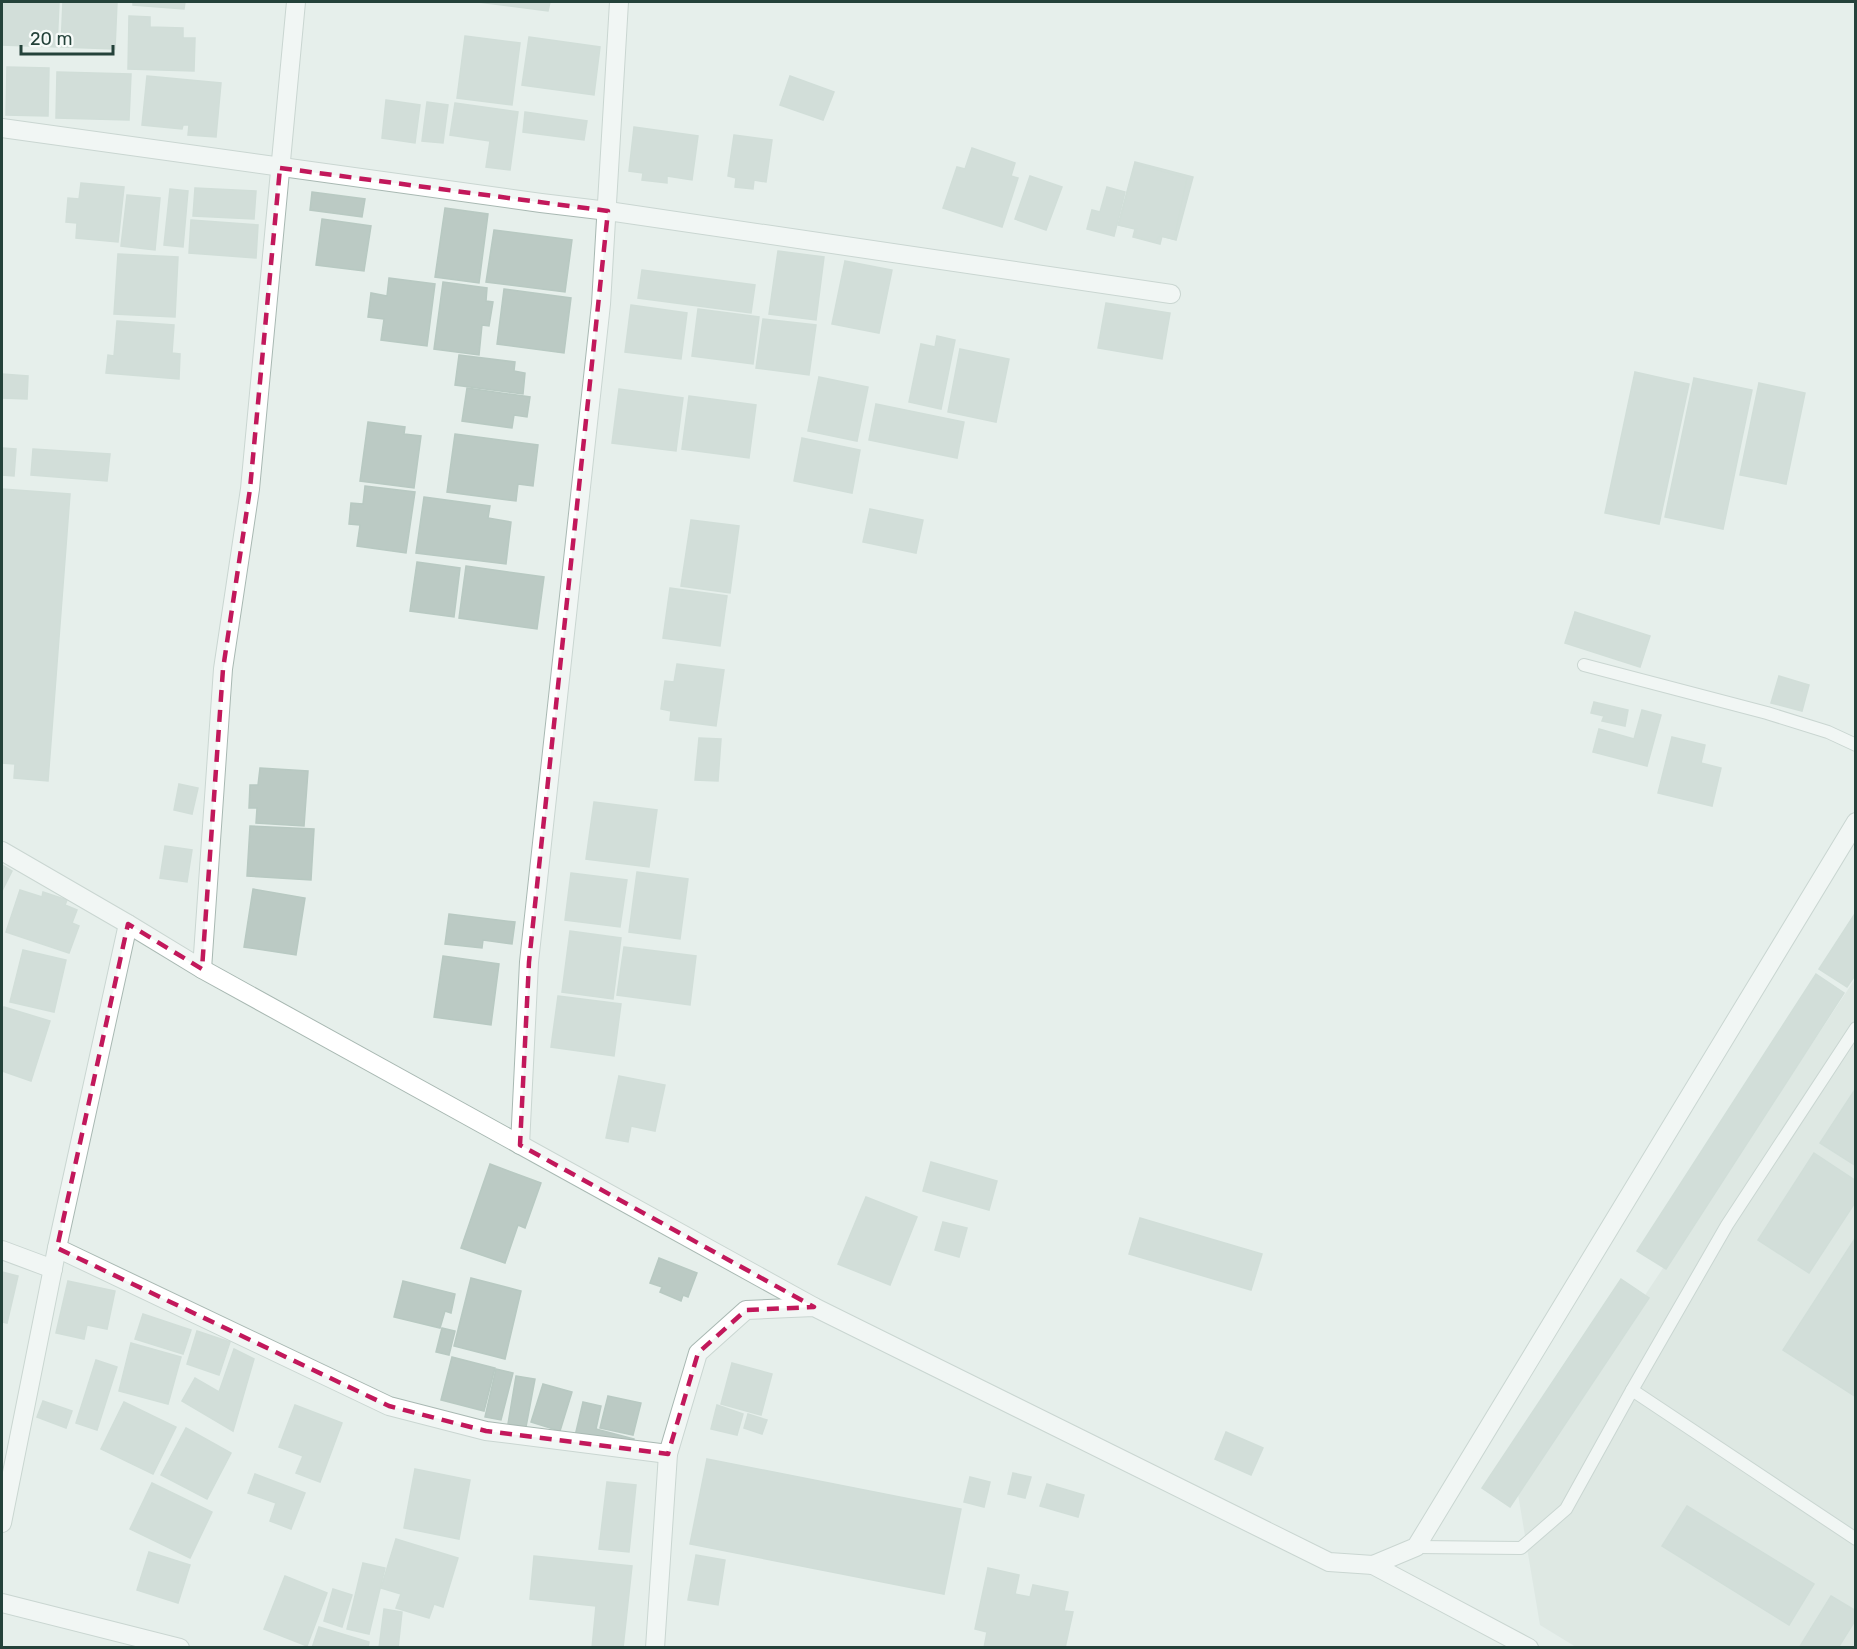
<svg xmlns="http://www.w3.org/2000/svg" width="1857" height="1649" font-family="Rubik,sans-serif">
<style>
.built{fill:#d4dfda}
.building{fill:#bbcac4;stroke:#b8c9c2;stroke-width:1.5}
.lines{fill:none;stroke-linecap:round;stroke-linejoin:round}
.service-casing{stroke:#a8b8b2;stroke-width:14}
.minor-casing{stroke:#a8b8b2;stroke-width:20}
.tertiary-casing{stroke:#a8b8b2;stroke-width:20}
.service{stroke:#fff;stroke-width:12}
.minor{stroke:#fff;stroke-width:18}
.tertiary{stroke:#fff;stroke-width:18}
.marked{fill:none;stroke:#c2185b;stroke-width:4.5;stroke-dasharray:12 8;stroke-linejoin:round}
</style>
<rect width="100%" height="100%" fill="#e6efeb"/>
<polygon class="built" points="1855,979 1855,1647 1576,1647 1540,1625 1517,1488"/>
<g class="building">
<polygon points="4,2 59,2 57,47 2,45"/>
<polygon points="63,2 117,2 115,49 61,47"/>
<polygon points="133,2 185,2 184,9 133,5"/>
<polygon points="478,2 550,2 548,11"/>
<polygon points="129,16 150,17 150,27 183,28 183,38 195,38 194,71 128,69"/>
<polygon points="465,36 520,43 512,105 457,98"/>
<polygon points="529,37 600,47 594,95 522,85"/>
<polygon points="7,67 49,68 48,116 6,115"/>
<polygon points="57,72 131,74 129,120 56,118"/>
<polygon points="147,76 221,83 216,137 188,135 189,125 183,125 182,129 142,125"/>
<polygon points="790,76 834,92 823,120 780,105"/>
<polygon points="386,100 420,105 415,143 382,138"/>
<polygon points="427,102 448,105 443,143 422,141"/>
<polygon points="455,103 518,112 510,170 486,167 490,141 450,135"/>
<polygon points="525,112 587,121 584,140 523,132"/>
<polygon points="634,127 698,136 692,180 667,176 667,183 642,180 643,173 629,171"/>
<polygon points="734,135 772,140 766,182 754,180 753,189 735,187 736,178 728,176"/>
<polygon points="972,148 1015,163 1011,176 1018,178 1002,227 943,208 957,167 965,169"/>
<polygon points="1135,162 1193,177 1176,240 1162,236 1160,244 1133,237 1135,229 1118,225"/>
<polygon points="1135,164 1187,178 1174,239 1160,236 1154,242 1135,236 1137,229 1119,225"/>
<polygon points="1030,176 1062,187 1046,230 1015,219"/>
<polygon points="81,183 124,187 118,242 76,238 77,223 66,222 68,198 79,199"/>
<polygon points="1107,187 1125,192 1114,236 1087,229 1092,210 1100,212"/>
<polygon points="195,188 256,191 254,219 193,216"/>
<polygon points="170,189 188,191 183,247 164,245"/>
<polygon points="312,192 365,199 362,217 310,210"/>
<polygon points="127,195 160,198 155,250 121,246"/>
<polygon points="445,208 488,214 479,283 435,277"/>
<polygon points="322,219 371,226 364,271 316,265"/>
<polygon points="191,220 258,225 256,258 189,253"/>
<polygon points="494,230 572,240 565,292 486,282"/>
<polygon points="778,251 824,257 816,320 769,314"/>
<polygon points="118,254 178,257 175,317 114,314"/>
<polygon points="845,261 892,270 879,333 832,324"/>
<polygon points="642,270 755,285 751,313 638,298"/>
<polygon points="389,278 435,284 427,346 381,340 384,319 368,317 371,293 387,296"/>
<polygon points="443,282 487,288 486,301 493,302 489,326 482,325 479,355 434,349"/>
<polygon points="504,289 571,298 564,353 497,344"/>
<polygon points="1106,303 1170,313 1162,359 1098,348"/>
<polygon points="631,305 687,313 681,359 625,352"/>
<polygon points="698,309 759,317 753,364 692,356"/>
<polygon points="763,319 816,325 809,375 756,368"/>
<polygon points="117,321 174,325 172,353 180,354 179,379 106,373 108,355 114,356"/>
<polygon points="937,336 955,340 941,409 909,402 921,344 935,347"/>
<polygon points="960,349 1009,359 996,422 948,412"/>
<polygon points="459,355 515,362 514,371 525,373 523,394 455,385"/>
<polygon points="1635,372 1689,384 1659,524 1605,513"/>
<polygon points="2,374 28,376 27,399 2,398"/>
<polygon points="819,377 868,387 857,441 808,431"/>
<polygon points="1694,378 1752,390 1723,529 1665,517"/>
<polygon points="1759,383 1805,393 1786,484 1740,475"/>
<polygon points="467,388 530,397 527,417 514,415 512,428 462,421"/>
<polygon points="619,389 683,398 676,451 612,443"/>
<polygon points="689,396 756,405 749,458 682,449"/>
<polygon points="876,404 964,422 957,458 869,440"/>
<polygon points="368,422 405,427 404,434 421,436 414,488 360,481"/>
<polygon points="455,434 538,445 533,486 518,484 516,501 447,492"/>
<polygon points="802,438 860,450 852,493 794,481"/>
<polygon points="2,448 16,449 14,476 2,475"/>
<polygon points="33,449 110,454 107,481 31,475"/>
<polygon points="365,486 415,492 406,553 357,546 360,525 349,524 351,503 363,504"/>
<polygon points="2,489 70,494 48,781 14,778 15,764 2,763"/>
<polygon points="424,497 490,506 488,518 511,522 506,564 416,553"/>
<polygon points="870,509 923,520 916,553 863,542"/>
<polygon points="691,520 739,526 730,593 681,586"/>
<polygon points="417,562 460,568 454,617 410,611"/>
<polygon points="466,566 544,577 537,629 459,618"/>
<polygon points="670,588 727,596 720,646 663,638"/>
<polygon points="1575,612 1650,636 1640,667 1565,643"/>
<polygon points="677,664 724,670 716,726 670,720 671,711 661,709 665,681 674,682"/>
<polygon points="1779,676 1809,685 1802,711 1771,703"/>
<polygon points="1594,702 1628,710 1625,726 1602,721 1604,716 1591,713"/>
<polygon points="1642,710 1661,715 1647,766 1593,752 1599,729 1634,739"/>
<polygon points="1672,737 1705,745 1701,763 1721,768 1712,806 1658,793"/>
<polygon points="699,738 721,739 718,781 695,780"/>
<polygon points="260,768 308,771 304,826 256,823 257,808 249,808 250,785 258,785"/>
<polygon points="179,784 198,788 192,814 174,810"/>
<polygon points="594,802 657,810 649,867 586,859"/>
<polygon points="250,826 314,829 311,880 247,876"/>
<polygon points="165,846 192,850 187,882 160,878"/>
<polygon points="2,865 12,871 2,891"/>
<polygon points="637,872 688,879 680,939 629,932"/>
<polygon points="571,873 627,880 620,927 565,920"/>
<polygon points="253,889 305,898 296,955 244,947"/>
<polygon points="20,890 42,897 43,892 67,900 65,905 77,910 72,923 79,926 69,953 6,932"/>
<polygon points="1856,912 1856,974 1847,987 1819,969"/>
<polygon points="449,914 515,922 512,944 483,940 482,948 445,944"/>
<polygon points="570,931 621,938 613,999 562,992"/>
<polygon points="624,947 696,956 690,1005 617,995"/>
<polygon points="23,950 66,960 54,1012 10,1002"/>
<polygon points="443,956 499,964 491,1025 434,1017"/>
<polygon points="1816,974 1844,993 1666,1269 1637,1251"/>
<polygon points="558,996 621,1004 614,1056 551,1047"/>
<polygon points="4,1007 50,1021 31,1081 2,1071 2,1014"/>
<polygon points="619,1076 665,1085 655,1131 631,1126 628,1142 606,1138"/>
<polygon points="1856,1088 1856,1166 1820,1143"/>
<polygon points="1814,1153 1856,1181 1856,1201 1809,1273 1758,1240"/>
<polygon points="931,1162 997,1181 989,1210 923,1191"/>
<polygon points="490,1164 541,1183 525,1228 518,1225 505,1263 461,1248"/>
<polygon points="866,1197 917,1217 890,1285 838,1264"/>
<polygon points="1140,1218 1262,1254 1251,1290 1129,1254"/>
<polygon points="943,1222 967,1228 959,1257 935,1250"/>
<polygon points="1856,1237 1856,1397 1783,1350"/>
<polygon points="659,1258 697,1273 688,1297 683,1295 681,1301 660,1292 662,1287 650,1283"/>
<polygon points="2,1272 18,1276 7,1323 2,1322"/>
<polygon points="471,1278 521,1291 505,1359 454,1346"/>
<polygon points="1621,1279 1649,1298 1510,1507 1482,1488"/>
<polygon points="68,1281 115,1291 107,1329 87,1325 84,1339 56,1333"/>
<polygon points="403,1281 455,1294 451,1313 445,1311 440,1328 394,1317"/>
<polygon points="143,1314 191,1330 183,1354 135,1339"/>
<polygon points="442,1328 455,1331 449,1355 436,1352"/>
<polygon points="197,1331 230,1342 219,1375 187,1364"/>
<polygon points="131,1343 181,1357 168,1404 119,1391"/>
<polygon points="234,1349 254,1359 233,1431 182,1401 195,1378 219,1392"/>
<polygon points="452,1357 495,1368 484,1411 441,1400"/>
<polygon points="96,1360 117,1367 97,1430 76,1423"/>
<polygon points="732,1363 772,1374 761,1415 721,1404"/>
<polygon points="496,1369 513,1373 501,1420 485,1417"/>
<polygon points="516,1376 535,1379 526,1427 508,1424"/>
<polygon points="543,1384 572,1392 560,1431 531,1422"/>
<polygon points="608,1396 641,1403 633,1435 600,1428"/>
<polygon points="43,1401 72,1411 66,1428 37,1417"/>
<polygon points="124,1402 176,1427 153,1474 101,1449"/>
<polygon points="583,1402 601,1406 596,1429 634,1439 631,1449 575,1436"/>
<polygon points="295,1405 342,1423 320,1482 296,1473 303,1456 279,1447"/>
<polygon points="717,1405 743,1414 737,1435 711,1429"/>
<polygon points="748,1414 767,1420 762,1434 744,1428"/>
<polygon points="186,1428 231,1453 207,1499 161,1475"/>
<polygon points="1226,1432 1263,1448 1251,1475 1215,1459"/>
<polygon points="707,1459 961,1509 944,1594 690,1544"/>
<polygon points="415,1469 470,1480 459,1539 404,1528"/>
<polygon points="1013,1473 1031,1477 1025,1498 1008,1494"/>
<polygon points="255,1474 305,1493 291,1529 270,1521 276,1503 248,1493"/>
<polygon points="970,1477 990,1482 984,1507 964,1502"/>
<polygon points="607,1482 636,1485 629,1552 599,1549"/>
<polygon points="152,1483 212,1512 190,1558 130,1529"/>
<polygon points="1047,1484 1084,1495 1078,1517 1040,1506"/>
<polygon points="1687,1506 1814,1584 1789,1625 1662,1546"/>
<polygon points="396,1539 458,1558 443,1607 434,1604 429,1618 396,1608 401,1594 381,1588"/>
<polygon points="149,1552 190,1565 178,1603 137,1590"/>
<polygon points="696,1555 725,1560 718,1605 688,1600"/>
<polygon points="534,1556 632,1566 623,1648 592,1648 596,1606 530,1599"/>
<polygon points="363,1563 385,1568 369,1634 347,1629"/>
<polygon points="988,1568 1019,1575 1015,1594 1030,1597 1033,1585 1068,1592 1064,1611 1073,1612 1065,1648 984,1648 987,1632 975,1629"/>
<polygon points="285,1576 327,1593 307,1646 264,1629"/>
<polygon points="333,1589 352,1595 342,1627 324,1621"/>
<polygon points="1831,1596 1856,1611 1856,1619 1838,1648 1799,1648"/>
<polygon points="384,1609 402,1612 398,1648 379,1648"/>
<polygon points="319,1627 369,1642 368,1648 312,1648"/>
</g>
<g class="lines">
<defs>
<g id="service">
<polyline points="1584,665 1767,713 1828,732 1856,745"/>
<polyline points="1632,1390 1856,1539"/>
<polyline points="1416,1547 1521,1548 1566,1509 1632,1390 1727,1225 1856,1028"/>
</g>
<g id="minor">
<polyline points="2,128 541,203 608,211 1171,294"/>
<polyline points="2,851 128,924 202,969 814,1307"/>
<polyline points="202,969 223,669 250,489 296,2"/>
<polyline points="520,1145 529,962 601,304 619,2"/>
<polyline points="57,1248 389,1406 486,1431 668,1454"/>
<polyline points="2,1250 53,1269"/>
<polyline points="2,1523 57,1248 128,924"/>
<polyline points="1373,1565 1529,1648"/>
<polyline points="2,1603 180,1648"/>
</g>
<polyline id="tertiary" points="655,1648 668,1454 698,1353 746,1310 814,1307 1329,1562 1373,1565 1416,1547 1856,822"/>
</defs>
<use href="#service" class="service-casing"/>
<use href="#minor" class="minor-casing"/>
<use href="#tertiary" class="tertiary-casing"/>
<use href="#service" class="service"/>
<use href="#minor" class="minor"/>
<use href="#tertiary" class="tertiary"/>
</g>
<path d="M0 0H1857V1649H0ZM280,168l328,43 -79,751 -9,183 294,162 -68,3 -48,43 -30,101 -182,-23 -97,-25 -332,-158 71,-324 74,45 21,-300 27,-180z" fill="#e6efeb" fill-opacity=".55" fill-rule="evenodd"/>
<path class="marked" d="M280,168l328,43 -79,751 -9,183 294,162 -68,3 -48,43 -30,101 -182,-23 -97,-25 -332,-158 71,-324 74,45 21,-300 27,-180z"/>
<rect width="1857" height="1649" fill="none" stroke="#24423a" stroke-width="6"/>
<path d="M21 45v9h92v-9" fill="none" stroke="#24423a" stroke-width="3"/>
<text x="30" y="45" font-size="18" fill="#24423a" stroke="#f7fbf9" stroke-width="4.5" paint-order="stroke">20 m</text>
</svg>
